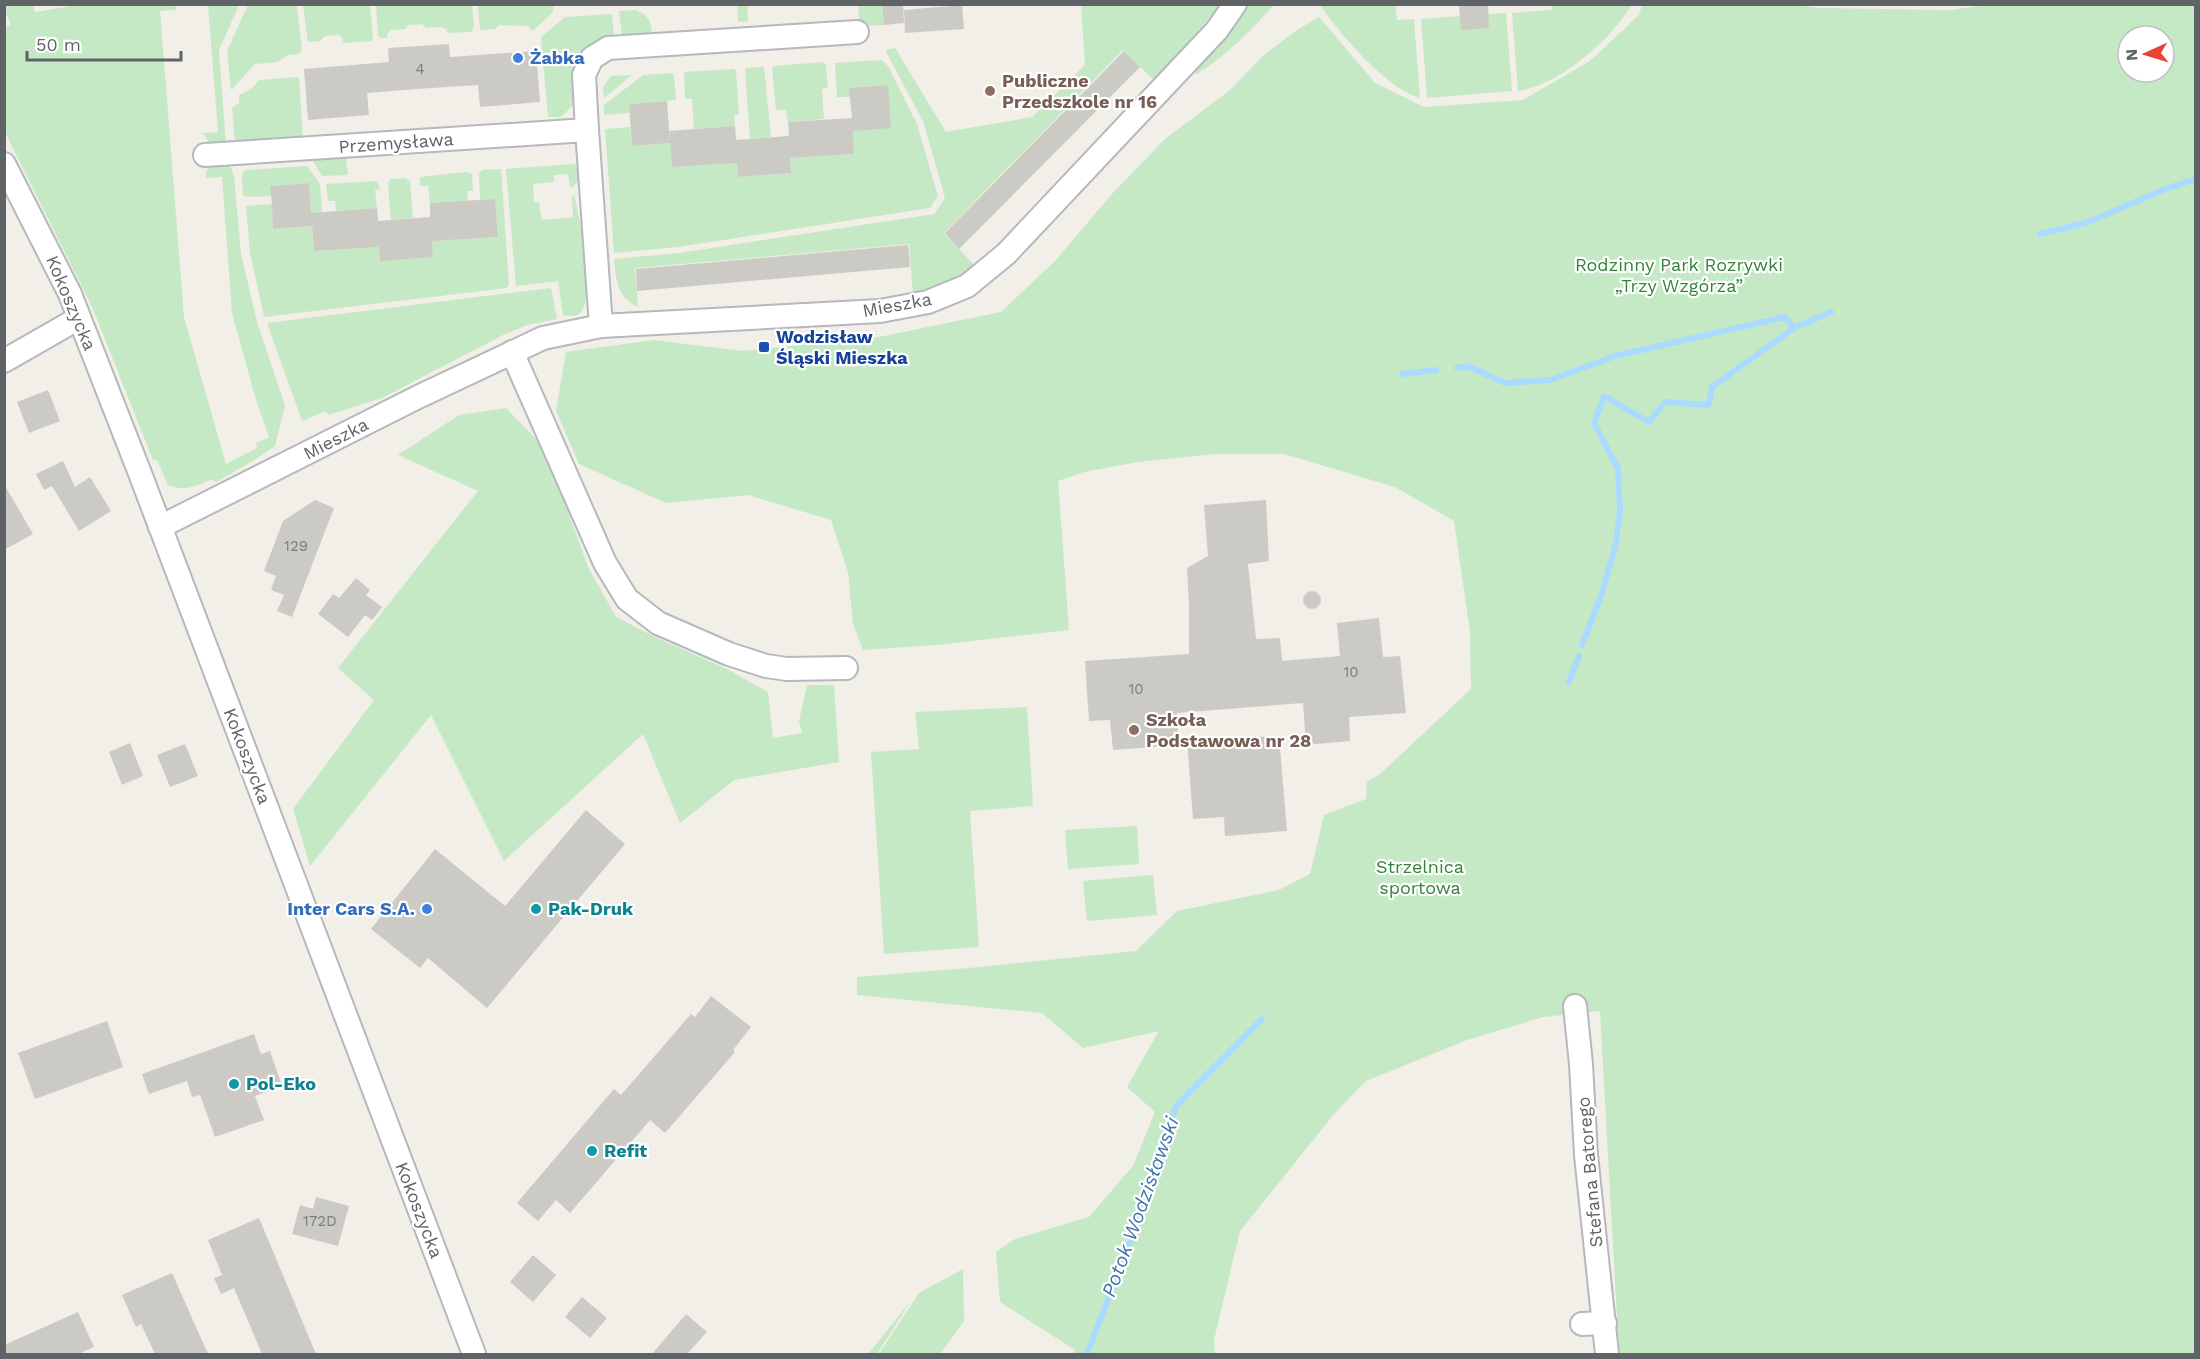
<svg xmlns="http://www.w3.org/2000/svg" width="2200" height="1359" viewBox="0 0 2200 1359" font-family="'Work Sans',sans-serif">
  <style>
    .green { fill: #c5e8c5; fill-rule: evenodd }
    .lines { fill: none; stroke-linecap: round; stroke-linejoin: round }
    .stream { stroke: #aadaff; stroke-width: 6 }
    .building { fill: #cccac5 }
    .minor-casing { stroke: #b5b8bc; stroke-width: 26 }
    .minor { stroke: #fff; stroke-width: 22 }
    .shop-dot { fill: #3f7fe0; stroke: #fff; stroke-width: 2 }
    .education-dot { fill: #8d6e63; stroke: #fff; stroke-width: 2 }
    .transit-dot { fill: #1a4fb4; stroke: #fff; stroke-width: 2 }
    .culture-dot { fill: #0f9aa8; stroke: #fff; stroke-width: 2 }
    .labels { text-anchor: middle; stroke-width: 4.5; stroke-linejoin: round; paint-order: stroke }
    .number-label { font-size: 15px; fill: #7a7d7f }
    .shop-label { font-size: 18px; font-weight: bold; fill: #366cbe; stroke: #fff; text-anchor: start }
    .education-label { font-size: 18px; font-weight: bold; fill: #785e54; stroke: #fff; text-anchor: start }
    .street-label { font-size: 18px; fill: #5f6368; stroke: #fff }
    .park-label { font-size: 18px; fill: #348238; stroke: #fff }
    .transit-label { font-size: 18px; font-weight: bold; fill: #164399; stroke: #fff; text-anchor: start }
    .culture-label { font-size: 18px; font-weight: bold; fill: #0d838f; stroke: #fff; text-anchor: start }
    .water-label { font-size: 20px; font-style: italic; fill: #4174aa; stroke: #fff }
  </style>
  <rect width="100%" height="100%" fill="#f1efe8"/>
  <g class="green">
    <path d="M1787,4L1819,8L1951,10L1992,4L2195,5V1354H1619L1600,1011L1543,1017L1467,1040L1366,1081L1334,1114L1240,1231L1214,1340L1215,1354H1073L1075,1350L1000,1302L996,1252L1015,1239L1089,1217L1133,1166L1155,1112L1127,1087L1159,1031L1083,1048L1042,1013L857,995V977L969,968L1136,951L1177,911L1279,890L1310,874L1324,815L1366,799L1367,782L1380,774L1471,689L1470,632L1454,521L1395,487L1284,454H1215L1138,462L1084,472L1058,481L1069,630L947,644L863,650L853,624L848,572L831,520L748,495L666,503L579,464L556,411L566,352L653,340L743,351L879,337L1001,312L1056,260L1111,195L1165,139L1230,90L1264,55L1297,30L1319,17L1375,83L1424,107L1523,100L1590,61L1639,15L1642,5ZM2128,36H2164V72H2128Z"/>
    <path d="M5,5H33L35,12L66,7V5H175L176,10L160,11L184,317L226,464L257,448L256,443L269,437L256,400L232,313L222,177L206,178V171L212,165L225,162L231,168L234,176L241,254L257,322L285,405L275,446L256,459L216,482L212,479C196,486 185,492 168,485L157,460H153L93,309L5,132V28L11,24L5,11Z"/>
    <path d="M208,5H239L219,50L226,144H210L203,133L218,132Z"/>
    <path d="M248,5H297L302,50L299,54L288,55L277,62L255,64L231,90L227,51Z"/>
    <path d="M303,5H370L373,38L371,41L343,43V39L339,35L325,36L320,41L308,42Z"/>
    <path d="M376,5H472L474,27L471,32L447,33V30L441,27L426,28L422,24L408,25L405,29L391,30L387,34V38H381L378,35Z"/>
    <path d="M478,5H553V12L533,31L528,26L499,25L495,29L480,30Z"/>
    <path d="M737,5H747L748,21L738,22Z"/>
    <path d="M858,5H882L884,25L860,26Z"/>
    <path d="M1081,5H1220L1155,81L1123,50L944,233L976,267L960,277L913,295L909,244L635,268L638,307C617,297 616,280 614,259L679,253L934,214L945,198L923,121L885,50L895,48L946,132L1032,117L1085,65Z"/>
    <path d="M1248,5H1274C1249,32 1228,54 1197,74L1194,72L1224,38Z"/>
    <path d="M1320,5H1395L1397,20L1414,19L1420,98C1387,89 1339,33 1320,5Z"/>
    <path d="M1552,5H1632C1610,40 1560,85 1518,91L1512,13L1552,10Z"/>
    <path d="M636,10C648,15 651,21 652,33L622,36L619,11Z"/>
    <path d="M1506,13L1512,91L1427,98L1421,19L1460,16L1489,28L1488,14Z"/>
    <path d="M612,14L614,37L579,99L561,117H548L541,37L565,17Z"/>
    <path d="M882,60L888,66L917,124L938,196L930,208L678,247L614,253L605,129L630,127L632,146L670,143L672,167L737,163L739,177L791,173L790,158L854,154L853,131L888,85L850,88V97H837L835,63Z"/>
    <path d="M823,62L826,65L828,88L822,89L824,119L788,122L786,110H776L772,68L774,66Z"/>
    <path d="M764,67L771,137L750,139L745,70L746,68Z"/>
    <path d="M734,69L736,71L739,114L734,115L735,126L694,129L692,99H685L684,72Z"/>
    <path d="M672,73L674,75L676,100L629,104V113L604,115V105L643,75Z"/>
    <path d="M632,75L604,98L603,87L611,76Z"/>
    <path d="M299,77L303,139L235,143L232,108L239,103V95L251,89L259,80Z"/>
    <path d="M313,155H343L346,159L348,175L322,176L313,161Z"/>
    <path d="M576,164L579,180L573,187H570L568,174L554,175V182L533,184L534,202H539L542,220L573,217L572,196L574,195C579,215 599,305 577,315C573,317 567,316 563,315L558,281L516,286L506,169Z"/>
    <path d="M307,166L320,184L322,212L311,213L309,183L271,186V196L246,197L243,195L242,174L246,170Z"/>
    <path d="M501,169L509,285L507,288L264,317L250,253L246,206L272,204L274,229L312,226L314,251L379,247L433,257L432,241L498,237L495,199L480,200L479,174L482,170Z"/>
    <path d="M465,172L472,174L473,191H467L468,201L430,203L428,186H420V177Z"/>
    <path d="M405,178L410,181L413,218L391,220L388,184L390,179Z"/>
    <path d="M377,181L380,189L375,190L377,208L336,211L335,201H328L326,184Z"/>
    <path d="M551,288L557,319L527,325L503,335L382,398L328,415L326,411L302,421L267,323Z"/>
    <path d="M506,408L537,440L558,483L588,567L616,617L655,637L727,669L768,692L773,738L802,733L799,721L807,685H834L839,762L734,780L680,823L643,734L504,861L431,715L310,866L293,809L374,700L338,668L478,491L398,455L459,415Z"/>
    <path d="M1027,707L1033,806L970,811L979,947L884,954L871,752L919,749L915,712Z"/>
    <path d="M1137,826L1139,864L1068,869L1065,830Z"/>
    <path d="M1153,875L1157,915L1087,921L1083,881Z"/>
    <path d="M963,1269L964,1321L940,1354H879L919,1293Z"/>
    <path d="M911,1301L877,1354H868Z"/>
  </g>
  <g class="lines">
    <g class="stream">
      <path d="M2040,234L2086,223L2165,189L2196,179"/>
      <path d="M1457,368L1468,366L1505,383L1550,380L1615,356L1785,317L1794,328"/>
      <path d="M1402,374L1436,370"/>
      <path d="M1582,645L1601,596L1616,543L1620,510L1618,469L1594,423L1604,396L1649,422L1665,402L1709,405L1712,387L1794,328L1831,312"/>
      <path d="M1569,682L1579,656"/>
      <path d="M1087,1354L1132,1237L1176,1106L1262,1019"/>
    </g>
  </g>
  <g class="building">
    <path d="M882,4H903L904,23L884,25Z"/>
    <path d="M1459,4H1488L1489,28L1461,30Z"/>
    <path d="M962,5L964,29L905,33L904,10Z"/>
    <path d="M449,44L450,57L536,51L540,102L480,107L478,85L417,89L367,93L369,115L308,120L304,69L389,62L388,48Z"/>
    <path d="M1124,51L1140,67L959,249L945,233Z"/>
    <path d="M888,85L891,128L853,131L854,154L790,158L791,173L738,177L737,163L672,167L669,131L735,126L736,140L789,136L788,122L852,118L849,88Z"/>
    <path d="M667,101L670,143L632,146L629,104Z"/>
    <path d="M309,183L311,213L377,208L378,221L430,217V203L495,199L498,237L432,241L433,257L380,261L379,247L314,251L312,226L273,229L272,204L270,186Z"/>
    <path d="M908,245L910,267L637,291L636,269Z"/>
    <path d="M48,390L60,421L29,433L17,402Z"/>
    <path d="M63,461L75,487L90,477L111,511L79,531L52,486L44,490L36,474Z"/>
    <path d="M4,484L33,534L4,550Z"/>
    <path d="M315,500L334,508L292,617L277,611L284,595L271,590L276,576L264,571L283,521Z"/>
    <path d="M1266,500L1269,561L1248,564L1256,639L1280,638L1282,661L1340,656L1337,623L1379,618L1383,657L1400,656L1406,713L1349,717L1350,741L1306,745L1303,703L1177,713L1179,745L1113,750L1110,720L1089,721L1085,661L1189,654V605L1187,568L1208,556L1204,505Z"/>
    <path d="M356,578L370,590L366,595L382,607L372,620L365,615L348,637L318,614L333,594L339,598Z"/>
    <circle cx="1312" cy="600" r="9"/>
    <path d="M1279,736L1287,831L1225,836L1224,817L1193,819L1187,740Z"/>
    <path d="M130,743L143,776L122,785L109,752Z"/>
    <path d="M185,744L198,776L170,787L157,755Z"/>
    <path d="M586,810L625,844L487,1008L428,958L420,968L371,929L435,849L505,906Z"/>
    <path d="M711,996L751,1027L733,1050L735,1052L665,1133L650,1120L570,1213L556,1200L538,1221L517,1203L614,1089L621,1095L691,1014L695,1017Z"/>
    <path d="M107,1021L123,1067L35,1099L18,1053Z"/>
    <path d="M254,1034L261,1054L270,1051L282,1086L255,1096L264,1120L215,1137L200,1095L192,1097L187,1081L149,1094L142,1074Z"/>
    <path d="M316,1197L349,1206L338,1246L292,1234L300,1205L313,1209Z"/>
    <path d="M259,1218L316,1354H262L234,1288L221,1294L214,1278L222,1275L208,1240Z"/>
    <path d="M533,1255L556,1275L533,1302L510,1282Z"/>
    <path d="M172,1273L208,1354H155L141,1324L136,1327L122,1295Z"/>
    <path d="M582,1297L607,1318L590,1338L565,1317Z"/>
    <path d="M78,1312L94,1347L78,1354H4V1345Z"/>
    <path d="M686,1314L707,1332L687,1354H652Z"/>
  </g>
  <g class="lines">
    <g class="minor-casing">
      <g id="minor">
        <path d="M587,130L584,75L592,58L608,48L857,32"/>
        <path d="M205,155L587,130L601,326"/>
        <path d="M4,164L70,294L141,476L474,1354"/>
        <path d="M512,352L605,563L627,599L658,623L729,654L766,666L787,669L846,668"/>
        <path d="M4,361L79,318"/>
        <path d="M160,527L418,397L543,338L601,326L880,311L928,302L967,286L1006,254L1217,30L1235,4"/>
        <path d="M1575,1006L1581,1064L1586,1155L1607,1354"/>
        <path d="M1582,1324L1605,1323"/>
      </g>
    </g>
    <use href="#minor" class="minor"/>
  </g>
  <g class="shop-dot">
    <circle cx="518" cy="58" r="6"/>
    <circle cx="427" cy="909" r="6"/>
  </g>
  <g class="education-dot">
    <circle cx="990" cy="91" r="6"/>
    <circle cx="1134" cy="730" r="6"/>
  </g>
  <rect class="transit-dot" x="758" y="341" width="12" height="12" rx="3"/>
  <g class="culture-dot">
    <circle cx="536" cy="909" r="6"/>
    <circle cx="234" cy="1084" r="6"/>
    <circle cx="592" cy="1151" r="6"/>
  </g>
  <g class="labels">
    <g class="number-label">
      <text x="420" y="74">4</text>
      <text x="296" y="551">129</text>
      <text x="1351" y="677">10</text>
      <text x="1136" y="694">10</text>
      <text x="320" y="1226">172D</text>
    </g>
    <g class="shop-label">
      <text x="530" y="64">Żabka</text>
      <text x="415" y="915" text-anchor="end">Inter Cars S.A.</text>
    </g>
    <g class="education-label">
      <text x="1002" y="87">Publiczne<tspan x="1002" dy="21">Przedszkole nr 16</tspan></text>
      <text x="1146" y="726">Szkoła<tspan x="1146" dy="21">Podstawowa nr 28</tspan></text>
    </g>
    <g class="street-label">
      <text transform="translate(396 143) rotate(-4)" y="6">Przemysława</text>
      <text transform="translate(71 303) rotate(67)" y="6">Kokoszycka</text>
      <text transform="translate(897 305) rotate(-10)" y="6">Mieszka</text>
      <text transform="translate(336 439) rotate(-27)" y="6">Mieszka</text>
      <text transform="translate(247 756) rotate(69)" y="6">Kokoszycka</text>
      <text transform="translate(1590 1172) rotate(-95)" y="6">Stefana Batorego</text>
      <text transform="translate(419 1210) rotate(69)" y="6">Kokoszycka</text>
    </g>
    <g class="park-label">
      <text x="1679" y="271">Rodzinny Park Rozrywki<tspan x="1679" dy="21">„Trzy Wzgórza”</tspan></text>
      <text x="1420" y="873">Strzelnica<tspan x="1420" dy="21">sportowa</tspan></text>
    </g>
    <g class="transit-label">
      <text x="776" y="343">Wodzisław<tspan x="776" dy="21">Śląski Mieszka</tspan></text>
    </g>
    <g class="culture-label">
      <text x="548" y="915">Pak-Druk</text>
      <text x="246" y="1090">Pol-Eko</text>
      <text x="604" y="1157">Refit</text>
    </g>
    <g class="water-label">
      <text transform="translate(1140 1207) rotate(-70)" y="7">Potok Wodzisławski</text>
    </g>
  </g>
  <rect width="2200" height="1359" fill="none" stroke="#5f6368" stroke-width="12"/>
  <g transform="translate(2146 54) rotate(266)"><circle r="28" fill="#ffffff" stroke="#bfc1c3" stroke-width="1.5"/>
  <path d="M0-4.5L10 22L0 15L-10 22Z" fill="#ea4335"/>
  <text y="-9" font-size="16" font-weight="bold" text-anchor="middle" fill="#5f6368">N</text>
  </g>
  <path d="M27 51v9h154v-9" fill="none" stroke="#5f6368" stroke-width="3"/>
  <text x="36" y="51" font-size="18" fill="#5f6368" stroke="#ffffff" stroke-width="4.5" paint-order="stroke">50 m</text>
</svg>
